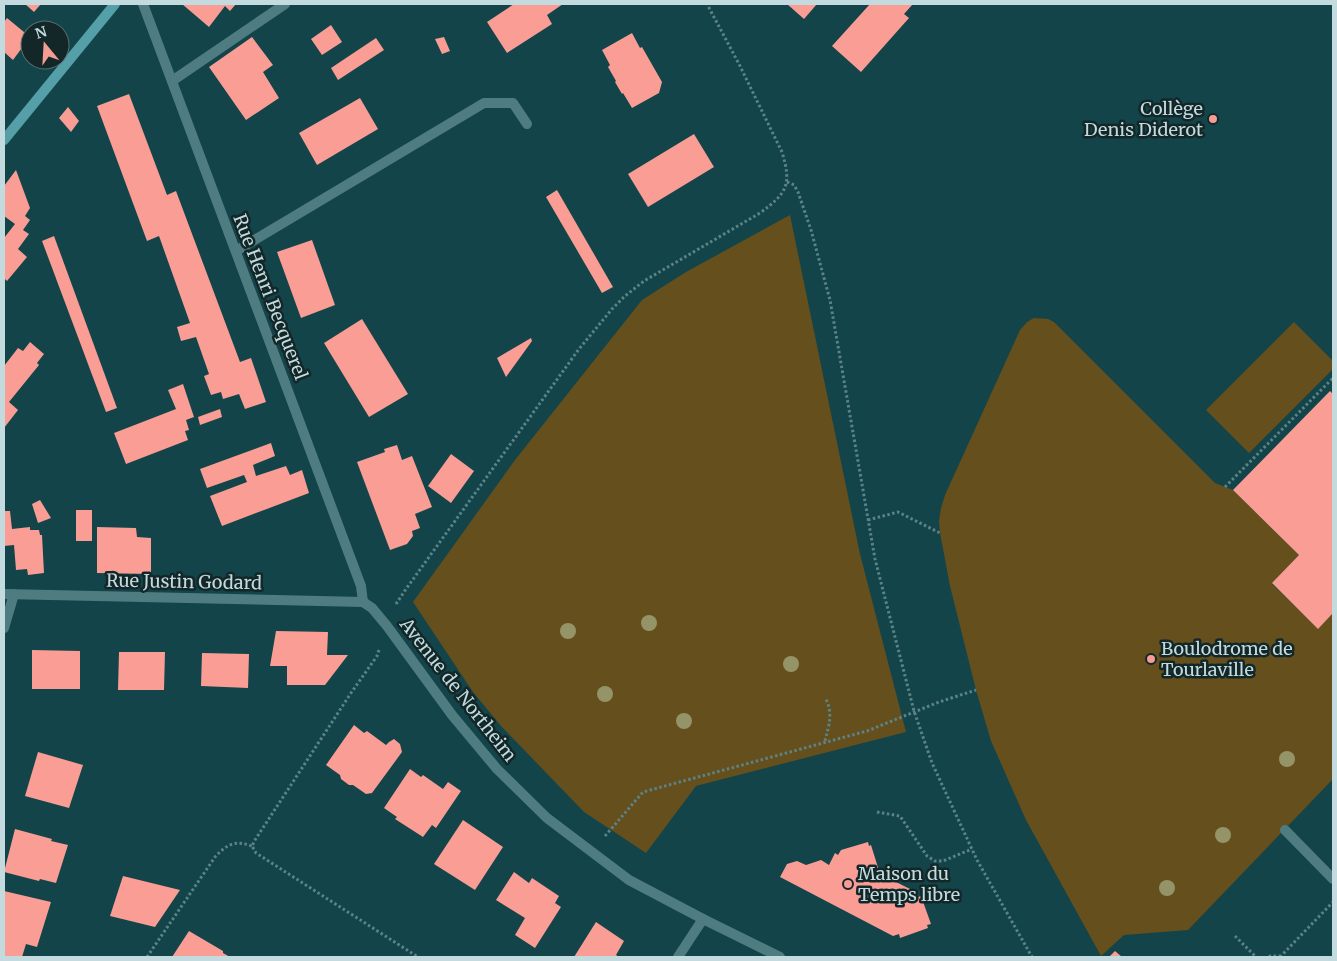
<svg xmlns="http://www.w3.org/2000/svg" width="1337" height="961" viewBox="0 0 1337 961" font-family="Merriweather,serif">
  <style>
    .green { fill: #654f1c }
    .building { fill: #f99d95 }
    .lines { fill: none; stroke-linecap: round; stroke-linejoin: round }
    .path { stroke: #5c8387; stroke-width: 3; stroke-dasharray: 2.5 2.5; stroke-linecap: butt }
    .service { stroke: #4f7c81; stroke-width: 10 }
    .minor { stroke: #4f7c81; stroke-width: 10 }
    .tertiary { stroke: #4f7c81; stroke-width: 10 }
    .secondary { stroke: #549fa8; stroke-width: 10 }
    .tree { fill: #949468 }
    .poi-dot { fill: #f59c95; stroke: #132729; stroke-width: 2 }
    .labels { text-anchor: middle; stroke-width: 5; stroke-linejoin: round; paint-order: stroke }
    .poi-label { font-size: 18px; fill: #c3dbde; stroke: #132729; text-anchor: start }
    .street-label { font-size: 18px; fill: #c3dbde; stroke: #132729 }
  </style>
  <rect width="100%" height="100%" fill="#134449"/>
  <g class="green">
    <path d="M790,215L860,554L906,732L696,786L646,853L584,812L501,726L473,692L413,602L515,460L642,300L686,272Z"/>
    <path d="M1034,318L1048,319L1054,322L1215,483L1233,490L1299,555L1272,584L1318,628L1333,613V779L1188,930L1124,935L1101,956L1026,820L991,741L976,690L950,586L940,533L939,521L941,508L945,495L1020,330L1027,322Z"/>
    <path d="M1294,322L1333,361V369L1249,453L1206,410Z"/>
  </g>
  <g class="building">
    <path d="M25,4H41L34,12Z"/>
    <path d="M182,4H236L230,11L225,6L209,27Z"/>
    <path d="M514,4H563L547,15L552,24L507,53L487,22Z"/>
    <path d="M787,4H817L804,19Z"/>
    <path d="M870,4H913L904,14L909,18L861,72L832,46Z"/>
    <path d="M7,18L30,37L13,60L4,52V22Z"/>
    <path d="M331,25L342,42L322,55L311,39Z"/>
    <path d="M632,33L640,48L642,47L662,82L659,93L632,108L623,93L622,94L615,82L616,81L608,67L610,65L602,50Z"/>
    <path d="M252,37L273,65L263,72L279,98L246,120L209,67Z"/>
    <path d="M444,37L450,51L442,54L435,39Z"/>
    <path d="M376,38L384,50L338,80L331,68Z"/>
    <path d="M129,94L167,195L176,191L240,362L251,358L266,402L245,409L239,394L223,399L221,392L211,395L204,376L209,374L196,337L181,341L177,327L190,323L159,236L147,241L97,106Z"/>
    <path d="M360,98L378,129L317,165L299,133Z"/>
    <path d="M68,107L79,121L71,132L59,118Z"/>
    <path d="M694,134L714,167L648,207L628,174Z"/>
    <path d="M16,170L30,208L25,216L30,220L23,230L29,234L18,249L27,257L7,281L4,278V238L15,224L4,216V186Z"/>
    <path d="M557,190L613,287L602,293L546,197Z"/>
    <path d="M54,236L117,408L106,412L42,241Z"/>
    <path d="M312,240L335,305L301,318L277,252Z"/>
    <path d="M362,319L408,394L369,417L324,343Z"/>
    <path d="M531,338L532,341L506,377L497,358Z"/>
    <path d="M30,342L44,354L37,363L39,365L9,402L18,410L4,428V366L18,348L23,351Z"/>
    <path d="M183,384L194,417L186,420L189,430L185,431L188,440L126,464L114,433L176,409L168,390Z"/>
    <path d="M1330,391L1333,394V613L1318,629L1272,583L1299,555L1233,490Z"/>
    <path d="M220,409L222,417L200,425L198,417Z"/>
    <path d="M271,443L275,456L253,465L256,476L286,466L290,475L302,470L309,493L222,526L210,496L247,482L244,475L207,488L200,469Z"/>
    <path d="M397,445L402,460L412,456L432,507L415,514L420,528L412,531L413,536L407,544L390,550L357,462L385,452L384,449Z"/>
    <path d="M451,454L474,471L451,503L428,486Z"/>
    <path d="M40,500L51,518L38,523L32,504Z"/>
    <rect x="76" y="510" width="16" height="31"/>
    <path d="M4,511H10L12,529L30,527V530H39L40,535H42L44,573L28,575L27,569L16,570L14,545L4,546Z"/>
    <path d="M97,527L136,528L137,537L151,538V574L97,573Z"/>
    <path d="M276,631L328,632L327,655H348L325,685H287V666H270Z"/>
    <path d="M32,650L80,651V689H32Z"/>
    <path d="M119,652H165L164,690H118Z"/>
    <path d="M202,653L249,654L248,688L201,686Z"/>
    <path d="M354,725L364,733L367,731L386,745L389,742L394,739L400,744L402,752L372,793L366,794L353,785H349L341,779L340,775L326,765Z"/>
    <path d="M38,752L83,765L69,808L25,796Z"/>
    <path d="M410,769L421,777L423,775L443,789L448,782L461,791L436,828L432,825L423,837L395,819L397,817L384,808Z"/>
    <path d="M463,820L503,847L475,890L434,864Z"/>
    <path d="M15,829L52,839L51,841L68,845L56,883L40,879L39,881L4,872Z"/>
    <path d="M868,842L869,846L871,845L880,874L916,892L918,897L921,896L931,924L927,925L928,928L900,938L899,934L893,936L780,877L787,864L797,861L806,865L821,860L829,865L835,853L838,855L841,850Z"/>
    <path d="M514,872L529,883L532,878L559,896L555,903L561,907L535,948L515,935L525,918L496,900Z"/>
    <path d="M123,876L180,890L155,927L110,916Z"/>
    <path d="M4,891L51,902L37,947L26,944L22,957H4Z"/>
    <path d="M596,922L624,941L616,955L619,957H574Z"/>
    <path d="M189,931L223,951V953L230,957H172Z"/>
    <path d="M1115,951L1122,957H1109Z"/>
  </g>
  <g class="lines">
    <g class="path">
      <path d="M787,182L794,185L798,192L811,230L830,300L875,559L914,711L932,763L977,860L1032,957"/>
      <path d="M1225,487L1332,379L1333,380"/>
      <path d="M868,520L898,512L940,533"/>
      <path d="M396,604L406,589L579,349L612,309L625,296L644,281L760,213C787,193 792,185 782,152L739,64L707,4"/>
      <path d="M379,650L377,656L351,693L255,840L252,846L256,853L418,957"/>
      <path d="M825,741C829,725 833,714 826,699"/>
      <path d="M877,812L900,816L927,856L935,861H943L972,849"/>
      <path d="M605,836L643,792L867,731L939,702L976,690"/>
      <path d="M1235,936L1256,957"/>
      <path d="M147,957L215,857C227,844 235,840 252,846"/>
      <path d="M1269,957L1270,956H1280"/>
      <path d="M1280,957L1333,902"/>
    </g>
    <g class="service">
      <path d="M172,81L285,4"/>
      <path d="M236,251L484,103H513L527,124"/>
      <path d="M1285,830L1333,879"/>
    </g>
    <g class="minor">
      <path d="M4,628L14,594"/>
      <path d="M678,957L703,919"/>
    </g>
    <g class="tertiary">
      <path d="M143,4L361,586L363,602"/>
      <path d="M4,594L363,602"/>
      <path d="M363,602L372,608L387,626L452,715L497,769L547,818L629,880L703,919L780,957"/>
    </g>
    <path class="secondary" d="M4,140L115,4"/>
  </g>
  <g class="tree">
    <circle cx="649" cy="623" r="8"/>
    <circle cx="568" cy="631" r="8"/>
    <circle cx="791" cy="664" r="8"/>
    <circle cx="605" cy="694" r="8"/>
    <circle cx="684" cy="721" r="8"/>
    <circle cx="1287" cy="759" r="8"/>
    <circle cx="1223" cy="835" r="8"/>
    <circle cx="1167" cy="888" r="8"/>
  </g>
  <g class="poi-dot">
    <circle cx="1213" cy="119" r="5"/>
    <circle cx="1151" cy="659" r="5"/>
    <circle cx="848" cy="884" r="5"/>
  </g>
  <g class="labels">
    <g class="poi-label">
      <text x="1203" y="115" text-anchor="end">Collège<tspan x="1203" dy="21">Denis Diderot</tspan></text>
      <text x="1161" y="655">Boulodrome de<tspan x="1161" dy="21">Tourlaville</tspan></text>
      <text x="858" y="880">Maison du<tspan x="858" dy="21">Temps libre</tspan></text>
    </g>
    <g class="street-label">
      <text transform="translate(270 297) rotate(69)" y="6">Rue Henri Becquerel</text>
      <text transform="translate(184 582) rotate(1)" y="6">Rue Justin Godard</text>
      <text transform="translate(458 690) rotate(52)" y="6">Avenue de Northeim</text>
    </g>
  </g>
  <rect width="1337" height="961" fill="none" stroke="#c3dbde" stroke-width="10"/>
  <g transform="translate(45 45) rotate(342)"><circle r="24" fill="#132729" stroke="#596f71"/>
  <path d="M0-4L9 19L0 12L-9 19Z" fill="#f59c95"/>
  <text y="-8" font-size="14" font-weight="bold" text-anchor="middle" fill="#c3dbde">N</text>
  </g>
</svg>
